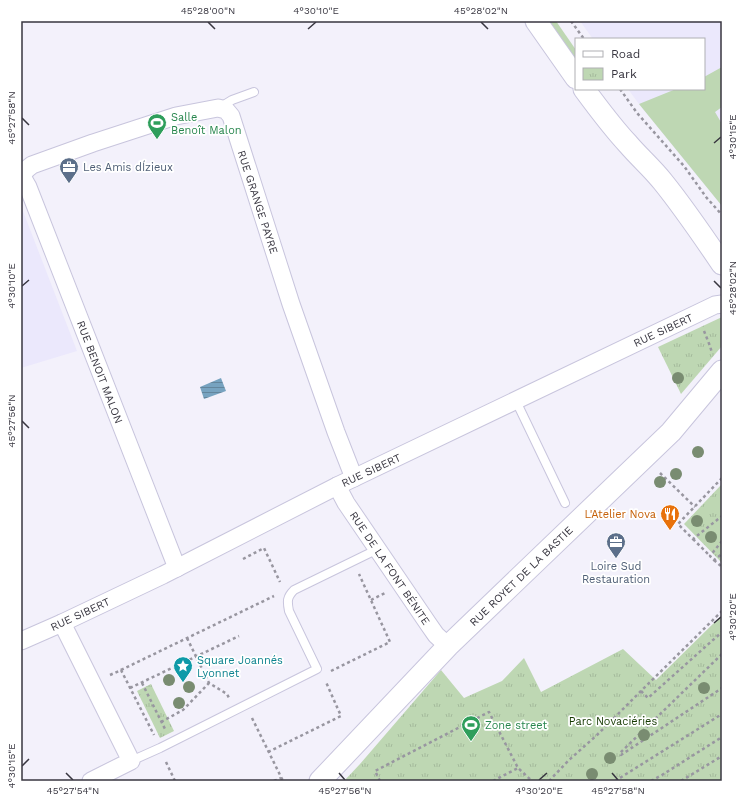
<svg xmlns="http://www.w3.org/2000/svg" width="743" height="802" viewBox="0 0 743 802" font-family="'Work Sans',sans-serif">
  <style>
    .built { fill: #ebe8fc }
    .green { fill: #bed7b3 }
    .park { fill: url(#park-tufts) }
    .water { fill: url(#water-rules) }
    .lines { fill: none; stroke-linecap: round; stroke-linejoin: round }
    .service-casing { stroke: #c8c5dd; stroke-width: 10 }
    .minor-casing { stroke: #c8c5dd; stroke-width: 19 }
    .tertiary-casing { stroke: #c8c5dd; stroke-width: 23 }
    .path { stroke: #9896a0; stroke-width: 2.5; stroke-dasharray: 3 3; stroke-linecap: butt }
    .service { stroke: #fff; stroke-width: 8 }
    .minor { stroke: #fff; stroke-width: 17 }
    .tertiary { stroke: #fff; stroke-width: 21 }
    .tree { fill: #798c71 }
    .ticks { fill: none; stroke: #383640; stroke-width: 1.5 }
    .labels { text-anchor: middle; stroke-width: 3.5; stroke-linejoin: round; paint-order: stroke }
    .leisure-label { font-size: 11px; fill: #27864d; stroke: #fff; text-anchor: start }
    .service-label { font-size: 11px; fill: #4e5e75; stroke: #fff; text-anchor: start }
    .street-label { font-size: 11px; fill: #383640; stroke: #fff }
    .food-label { font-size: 11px; fill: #c56008; stroke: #fff; text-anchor: end }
    .culture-label { font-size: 11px; fill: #0d838f; stroke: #fff; text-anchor: start }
    .park-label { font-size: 11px; fill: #153900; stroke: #fff }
    .neatline { fill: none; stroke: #383640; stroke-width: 1.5 }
    .ticks-label { font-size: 10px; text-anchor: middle; fill: #383640 }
  </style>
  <defs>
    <pattern id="park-tufts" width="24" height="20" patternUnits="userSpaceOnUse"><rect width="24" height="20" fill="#bed7b3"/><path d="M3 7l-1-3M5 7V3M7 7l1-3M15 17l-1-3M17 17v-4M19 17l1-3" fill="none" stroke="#a4b99b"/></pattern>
    <pattern id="water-rules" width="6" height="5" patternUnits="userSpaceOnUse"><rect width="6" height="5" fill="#77a3c0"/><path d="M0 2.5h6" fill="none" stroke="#63869d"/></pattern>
  </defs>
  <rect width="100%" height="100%" fill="#f3f1fb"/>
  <g class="built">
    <path d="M580,21H722V206L639,104L628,89H704V39H593Z"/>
    <path d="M21,206L77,351L21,368Z"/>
  </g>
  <g class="green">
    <path d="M548,21H556L576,50V60Z"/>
    <path d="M722,67V107L715,112L722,124V206L639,104L676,89H704V77Z"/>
  </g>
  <g class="park">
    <path d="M722,317V346L681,394L658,347Z"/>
    <path d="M722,484V563L684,524Z"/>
    <path d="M722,615V781H344L360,764L441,670L464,698L502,681L524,658L541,692L623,649L656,680Z"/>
    <path d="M151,684L174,731L160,738L137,691Z"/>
  </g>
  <path class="water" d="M221,378L226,391L204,399L200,387Z"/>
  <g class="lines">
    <g class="service-casing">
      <g id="service">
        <path d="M219,108L232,100L254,92"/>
        <path d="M516,401L565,503"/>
        <path d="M131,761L160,748L317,669L289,611C287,601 287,597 294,590L378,549"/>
      </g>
    </g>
    <g class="minor-casing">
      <g id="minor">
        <path d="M21,177L27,169L32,165L93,143L176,116L218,108L226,110L231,116L291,304L336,432L354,478"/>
        <path d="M21,177L24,180L28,187L177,568"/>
        <path d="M337,486L346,503L429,625L436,635L448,646"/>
        <path d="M62,623L131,761L91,781"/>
        <path d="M21,641L62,623L163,575L337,486L715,305L722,304"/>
      </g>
    </g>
    <g class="tertiary-casing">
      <g id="tertiary">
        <path d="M536,21L576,78"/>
        <path d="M584,89C598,108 612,127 628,144C639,157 652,168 663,182C684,208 703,236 722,264"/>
        <path d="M320,781L448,646L671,432L722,371"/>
      </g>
    </g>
    <g class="path">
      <path d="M571,21L584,39"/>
      <path d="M620,89L637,113L684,166L706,197L722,215"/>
      <path d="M704,331L710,346L712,353"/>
      <path d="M660,473L695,507"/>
      <path d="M722,478L678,524L693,539L722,516"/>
      <path d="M693,539L710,556"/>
      <path d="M722,541L710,556L714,560L722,554"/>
      <path d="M243,559L264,548L280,582"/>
      <path d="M714,560L722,567"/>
      <path d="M371,600L385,593"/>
      <path d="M187,638L209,683L227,694L229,698"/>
      <path d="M722,654L620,753L621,755L722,688"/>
      <path d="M121,670L274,596"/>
      <path d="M331,671L390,642L359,574"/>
      <path d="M110,675L121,670L154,735"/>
      <path d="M142,683L165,729"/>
      <path d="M130,688L239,636"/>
      <path d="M641,691L648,698L722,632"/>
      <path d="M252,718L283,781"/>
      <path d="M161,722L183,710L209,683"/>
      <path d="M268,752L341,716L326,682"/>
      <path d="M166,762L175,781"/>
      <path d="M274,781L281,778"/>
      <path d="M380,781L375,771L489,712L518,768L532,781"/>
      <path d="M493,781L518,768"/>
      <path d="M549,781L569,760L597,735L641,691L722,611"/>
      <path d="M615,781L722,714"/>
      <path d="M651,781L662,775L722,737"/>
      <path d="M681,781L722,756"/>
    </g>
    <use href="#service" class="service"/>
    <use href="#minor" class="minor"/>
    <use href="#tertiary" class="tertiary"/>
  </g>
  <g class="tree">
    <circle cx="678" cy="378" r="6"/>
    <circle cx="698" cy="452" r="6"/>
    <circle cx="676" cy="474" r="6"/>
    <circle cx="660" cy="482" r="6"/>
    <circle cx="697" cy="521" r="6"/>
    <circle cx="711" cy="537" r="6"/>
    <circle cx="169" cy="680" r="6"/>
    <circle cx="189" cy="687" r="6"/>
    <circle cx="704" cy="688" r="6"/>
    <circle cx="179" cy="703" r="6"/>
    <circle cx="644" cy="735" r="6"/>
    <circle cx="610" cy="758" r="6"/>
    <circle cx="592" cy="774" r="6"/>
  </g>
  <path class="ticks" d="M208,22L215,29M481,22L488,29M308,29L316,22M22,118L29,125M714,143L721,137M714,281L721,288M22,286L29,280M22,421L29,428M714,623L721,617M22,766L29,759M66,773L73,780M339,773L345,780M612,773L618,780M539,780L547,773"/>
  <defs>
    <g id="stadium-pin" transform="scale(1)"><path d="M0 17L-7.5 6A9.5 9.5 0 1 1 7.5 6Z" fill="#2e9e5b" stroke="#fff"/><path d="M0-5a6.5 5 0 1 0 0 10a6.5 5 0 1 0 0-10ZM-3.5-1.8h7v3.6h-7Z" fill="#fff"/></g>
    <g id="office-pin" transform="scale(1)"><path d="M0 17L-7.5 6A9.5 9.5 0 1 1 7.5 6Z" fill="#5c6f8a" stroke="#fff"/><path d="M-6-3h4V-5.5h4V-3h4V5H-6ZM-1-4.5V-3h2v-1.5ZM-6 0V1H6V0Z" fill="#fff"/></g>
    <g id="restaurant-pin" transform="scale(1)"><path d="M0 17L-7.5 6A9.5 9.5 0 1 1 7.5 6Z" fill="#e8710a" stroke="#fff"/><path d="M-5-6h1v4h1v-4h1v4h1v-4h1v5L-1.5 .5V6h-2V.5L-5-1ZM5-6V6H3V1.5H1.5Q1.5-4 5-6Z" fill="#fff"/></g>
    <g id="sight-pin" transform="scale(1)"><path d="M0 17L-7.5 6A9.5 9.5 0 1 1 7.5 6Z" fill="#0f9aa8" stroke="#fff"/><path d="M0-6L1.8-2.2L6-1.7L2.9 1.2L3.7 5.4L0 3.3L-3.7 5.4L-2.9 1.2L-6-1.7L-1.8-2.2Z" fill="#fff"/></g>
  </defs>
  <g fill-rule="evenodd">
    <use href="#stadium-pin" x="157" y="123"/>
    <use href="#office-pin" x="69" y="167"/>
    <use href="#restaurant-pin" x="670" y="514"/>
    <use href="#office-pin" x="616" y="542"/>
    <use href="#sight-pin" x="183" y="666"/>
    <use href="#stadium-pin" x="471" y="725"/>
  </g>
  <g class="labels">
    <g class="leisure-label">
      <text x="171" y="121">Salle<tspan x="171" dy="13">Benoît Malon</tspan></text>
      <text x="485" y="729">Zone street</text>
    </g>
    <g class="service-label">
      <text x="83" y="171">Les Amis dÍzieux</text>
      <text x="616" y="570" text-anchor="middle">Loire Sud<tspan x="616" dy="13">Restauration</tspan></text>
    </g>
    <g class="street-label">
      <text transform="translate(258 202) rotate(72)" y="4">RUE GRANGE PAYRE</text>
      <text transform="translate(663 330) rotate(-25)" y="4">RUE SIBERT</text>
      <text transform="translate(100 372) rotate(69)" y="4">RUE BENOIT MALON</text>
      <text transform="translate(371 470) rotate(-25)" y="4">RUE SIBERT</text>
      <text transform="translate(390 568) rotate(56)" y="4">RUE DE LA FONT BÉNITE</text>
      <text transform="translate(521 576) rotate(-44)" y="4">RUE ROYET DE LA BASTIE</text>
      <text transform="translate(80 614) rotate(-25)" y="4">RUE SIBERT</text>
    </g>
    <g class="food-label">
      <text x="656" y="518">L'Atelier Nova</text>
    </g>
    <g class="culture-label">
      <text x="197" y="664">Square Joannés<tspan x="197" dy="13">Lyonnet</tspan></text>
    </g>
    <g class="park-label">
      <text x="613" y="725">Parc Novaciéries</text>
    </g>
  </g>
  <rect width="743" height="802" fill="none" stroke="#ffffff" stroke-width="44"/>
  <rect x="575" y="38" width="130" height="52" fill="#ffffff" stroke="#afafb3"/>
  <rect x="583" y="51" width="20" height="6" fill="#ffffff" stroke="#afafb3"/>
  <text x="611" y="58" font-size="12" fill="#383640">Road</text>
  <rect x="583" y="68" width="20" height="12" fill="url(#park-tufts)" stroke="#afafb3"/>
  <text x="611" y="78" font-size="12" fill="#383640">Park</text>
  <rect x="22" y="22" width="699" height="758" class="neatline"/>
  <g class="ticks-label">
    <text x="208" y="14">45°28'00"N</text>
    <text x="316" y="14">4°30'10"E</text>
    <text x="481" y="14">45°28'02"N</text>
    <text transform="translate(11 118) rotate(-90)" y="4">45°27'58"N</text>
    <text transform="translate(732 137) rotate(-90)" y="4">4°30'15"E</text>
    <text transform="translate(11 286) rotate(-90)" y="4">4°30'10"E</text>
    <text transform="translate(732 288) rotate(-90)" y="4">45°28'02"N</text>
    <text transform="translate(11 421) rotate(-90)" y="4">45°27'56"N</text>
    <text transform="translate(732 617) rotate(-90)" y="4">4°30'20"E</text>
    <text transform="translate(11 766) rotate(-90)" y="4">4°30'15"E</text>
    <text x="73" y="794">45°27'54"N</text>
    <text x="345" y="794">45°27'56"N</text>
    <text x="539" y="794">4°30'20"E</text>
    <text x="618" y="794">45°27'58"N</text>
  </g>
</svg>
